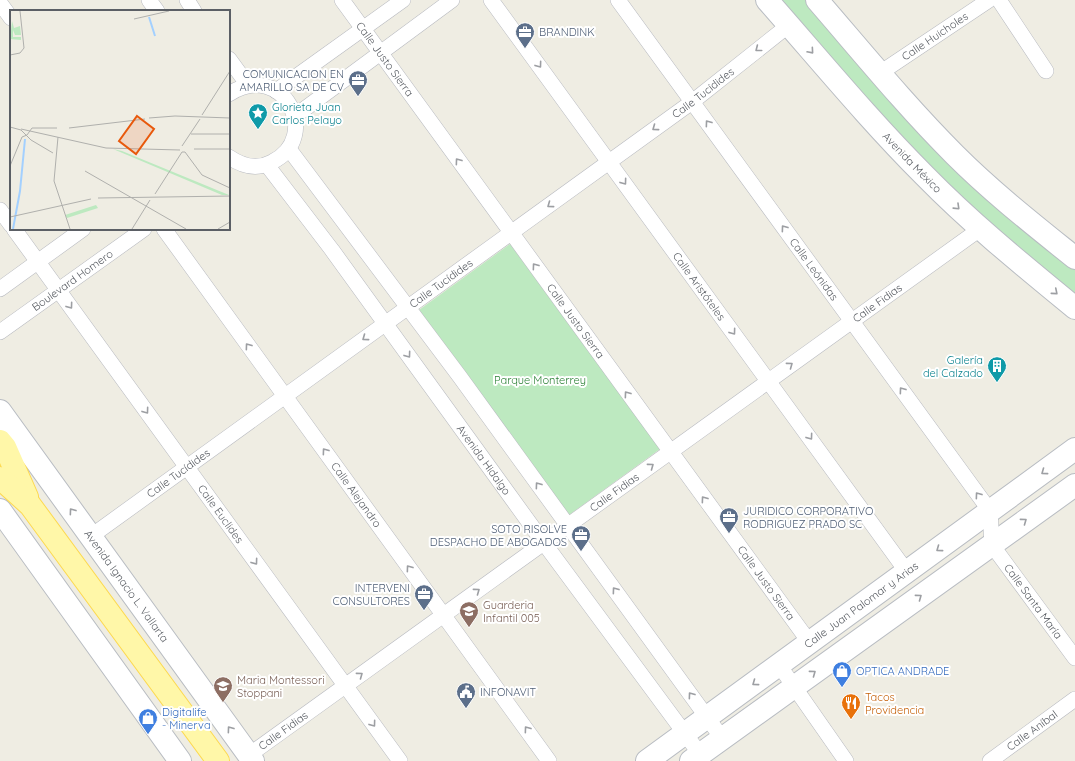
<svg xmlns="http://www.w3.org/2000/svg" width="1075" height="761" viewBox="0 0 1075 761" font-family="Quicksand,sans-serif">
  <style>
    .green { fill: #bde9c0 }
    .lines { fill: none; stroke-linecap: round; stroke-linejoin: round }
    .street-casing { stroke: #b8bac0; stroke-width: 16 }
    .secondary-casing { stroke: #b8bcc2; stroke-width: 24 }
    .primary-casing { stroke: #fdd94e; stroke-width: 24 }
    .street { stroke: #fff; stroke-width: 15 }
    .secondary { stroke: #fff; stroke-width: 22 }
    .primary { stroke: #fff7a8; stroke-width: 22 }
    .oneway { stroke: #9d9fa3 }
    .labels { text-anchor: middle; stroke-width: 4; stroke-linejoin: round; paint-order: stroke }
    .service-label { font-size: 11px; fill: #4e5e75; stroke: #fff; text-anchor: start }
    .street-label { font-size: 11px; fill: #5b5f65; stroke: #fff }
    .culture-label { font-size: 11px; fill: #0d838f; stroke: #fff; text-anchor: start }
    .park-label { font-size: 11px; fill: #2d8237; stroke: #fff }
    .education-label { font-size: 11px; fill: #785e54; stroke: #fff; text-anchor: start }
    .shop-label { font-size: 11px; fill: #366cbe; stroke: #fff; text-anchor: start }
    .food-label { font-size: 11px; fill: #c56008; stroke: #fff; text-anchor: start }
    .inset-river { fill: none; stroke: #a3d0ff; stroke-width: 2 }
    .inset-road { fill: none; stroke: #b0b0ad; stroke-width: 1 }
    .view { fill: #e8590c; fill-opacity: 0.15; stroke: #e8590c; stroke-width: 2 }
    .inset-edge { fill: none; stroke: #5b5f65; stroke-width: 2 }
  </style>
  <rect width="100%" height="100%" fill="#efede3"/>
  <g class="green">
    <path d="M776,0H810L1075,262V297L939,180Z"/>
    <path d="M510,244L660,449L569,515L419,310Z"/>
  </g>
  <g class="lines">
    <g class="street-casing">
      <g id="street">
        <path d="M149,0L157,11"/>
        <path d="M187,0L194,11"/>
        <path id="s1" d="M342,0L810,643"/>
        <path id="s2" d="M491,0L907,572"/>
        <path id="s3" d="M618,0L990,511L992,545L1075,658"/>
        <path d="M999,0L1046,71"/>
        <path d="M0,3L11,18"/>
        <path d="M229,59L248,85"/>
        <path id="s4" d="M880,73L989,0"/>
        <path d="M276,91L403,0"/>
        <path d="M229,94C283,59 323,137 272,162C257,170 242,166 229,157"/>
        <path d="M295,116L452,0"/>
        <path d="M289,149L460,377L722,738"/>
        <path id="s5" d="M267,165L332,250L544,543L700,754"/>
        <path d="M0,210L11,225"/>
        <path id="s6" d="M14,229L400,761"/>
        <path id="s7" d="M164,229L549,761"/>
        <path d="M0,289L83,229"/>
        <path id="s8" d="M0,332L144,229"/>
        <path id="s9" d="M90,537L692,102L789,25"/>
        <path d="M779,665L846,761"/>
        <path id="s10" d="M249,755L980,229"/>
        <path id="s11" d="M990,761L1075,699"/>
      </g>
    </g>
    <g class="secondary-casing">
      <g id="secondary">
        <path id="s12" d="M767,0C819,59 869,120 925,176C972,224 1024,266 1075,308"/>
        <path d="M817,0C862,52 906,106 955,155C992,192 1034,225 1075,258"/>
        <path id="s13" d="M0,411L253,761"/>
        <path d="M0,510L180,761"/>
        <path id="s14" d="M647,761L1075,449"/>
        <path d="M691,761L1075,485"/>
      </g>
    </g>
    <g class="primary-casing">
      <g id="primary">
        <path d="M0,441L5,447L27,497"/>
        <path d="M0,478L30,505L218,761"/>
      </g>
    </g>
    <use href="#street" class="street"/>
    <use href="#secondary" class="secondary"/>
    <use href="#primary" class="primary"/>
  </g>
  <defs><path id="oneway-chevron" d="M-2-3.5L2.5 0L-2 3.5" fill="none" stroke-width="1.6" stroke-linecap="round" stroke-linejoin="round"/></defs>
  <g class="oneway">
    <use href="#oneway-chevron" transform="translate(758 49) rotate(142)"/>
    <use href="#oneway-chevron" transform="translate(811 51) rotate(49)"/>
    <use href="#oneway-chevron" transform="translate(539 65) rotate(54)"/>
    <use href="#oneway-chevron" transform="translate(708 123) rotate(-126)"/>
    <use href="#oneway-chevron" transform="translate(655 128) rotate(144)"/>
    <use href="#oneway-chevron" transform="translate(458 161) rotate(-126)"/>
    <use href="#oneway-chevron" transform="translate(624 182) rotate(54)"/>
    <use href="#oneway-chevron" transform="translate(550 205) rotate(144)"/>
    <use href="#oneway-chevron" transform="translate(957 207) rotate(44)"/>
    <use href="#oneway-chevron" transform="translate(784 228) rotate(-126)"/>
    <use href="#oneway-chevron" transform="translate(535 266) rotate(-126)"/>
    <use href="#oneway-chevron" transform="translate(1055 292) rotate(40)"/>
    <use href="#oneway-chevron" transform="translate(70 306) rotate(54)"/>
    <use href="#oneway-chevron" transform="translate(733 332) rotate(54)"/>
    <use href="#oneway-chevron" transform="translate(365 338) rotate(144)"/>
    <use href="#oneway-chevron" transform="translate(248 346) rotate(-126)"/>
    <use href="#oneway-chevron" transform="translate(408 355) rotate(54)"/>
    <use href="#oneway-chevron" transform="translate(790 365) rotate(-36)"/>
    <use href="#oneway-chevron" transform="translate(902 390) rotate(-126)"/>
    <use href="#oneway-chevron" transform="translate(627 394) rotate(-126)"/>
    <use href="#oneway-chevron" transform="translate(146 411) rotate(54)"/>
    <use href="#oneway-chevron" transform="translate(810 437) rotate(54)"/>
    <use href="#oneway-chevron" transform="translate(325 451) rotate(-126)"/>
    <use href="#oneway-chevron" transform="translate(651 466) rotate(-36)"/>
    <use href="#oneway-chevron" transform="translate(1044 472) rotate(144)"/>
    <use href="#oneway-chevron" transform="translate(538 485) rotate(-126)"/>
    <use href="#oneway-chevron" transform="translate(978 495) rotate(-126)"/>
    <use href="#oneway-chevron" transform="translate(704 499) rotate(-126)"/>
    <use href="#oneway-chevron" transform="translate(72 511) rotate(-126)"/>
    <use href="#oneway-chevron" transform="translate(1024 521) rotate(-36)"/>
    <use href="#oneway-chevron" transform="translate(939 549) rotate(144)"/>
    <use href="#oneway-chevron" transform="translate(255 562) rotate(54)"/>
    <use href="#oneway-chevron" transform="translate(409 568) rotate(-126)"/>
    <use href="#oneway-chevron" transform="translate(615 590) rotate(-126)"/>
    <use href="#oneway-chevron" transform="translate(477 591) rotate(-36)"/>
    <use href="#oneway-chevron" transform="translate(919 597) rotate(-36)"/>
    <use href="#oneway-chevron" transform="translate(813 673) rotate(-36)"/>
    <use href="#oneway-chevron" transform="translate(360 675) rotate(-36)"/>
    <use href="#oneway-chevron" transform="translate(755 683) rotate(144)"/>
    <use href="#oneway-chevron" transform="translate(691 695) rotate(-126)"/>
    <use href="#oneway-chevron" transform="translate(373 724) rotate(54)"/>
    <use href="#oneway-chevron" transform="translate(230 729) rotate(-126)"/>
    <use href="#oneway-chevron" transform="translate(527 729) rotate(-126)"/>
  </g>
  <defs>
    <g id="office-pin" transform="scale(1)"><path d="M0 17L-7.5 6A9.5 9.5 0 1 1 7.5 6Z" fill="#5c6f8a" stroke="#fff"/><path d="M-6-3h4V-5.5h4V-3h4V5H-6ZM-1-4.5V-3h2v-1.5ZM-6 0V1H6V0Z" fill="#fff"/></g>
    <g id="sight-pin" transform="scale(1)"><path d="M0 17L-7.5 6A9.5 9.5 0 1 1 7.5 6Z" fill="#0f9aa8" stroke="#fff"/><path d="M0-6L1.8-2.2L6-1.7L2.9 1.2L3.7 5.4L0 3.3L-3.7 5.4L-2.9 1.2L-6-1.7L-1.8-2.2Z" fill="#fff"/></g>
    <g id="building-pin" transform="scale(1)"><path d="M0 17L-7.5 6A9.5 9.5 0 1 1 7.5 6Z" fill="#0f9aa8" stroke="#fff"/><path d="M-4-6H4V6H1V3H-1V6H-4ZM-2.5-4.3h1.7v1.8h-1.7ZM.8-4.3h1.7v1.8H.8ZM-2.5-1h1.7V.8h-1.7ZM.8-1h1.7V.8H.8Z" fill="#fff"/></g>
    <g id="school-pin" transform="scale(1)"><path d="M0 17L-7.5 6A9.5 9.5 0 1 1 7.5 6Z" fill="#8d6e63" stroke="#fff"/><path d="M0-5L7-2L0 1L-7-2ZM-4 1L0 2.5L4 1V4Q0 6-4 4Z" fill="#fff"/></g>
    <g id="shop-pin" transform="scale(1)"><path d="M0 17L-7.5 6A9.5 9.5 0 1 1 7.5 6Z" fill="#3f7fe0" stroke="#fff"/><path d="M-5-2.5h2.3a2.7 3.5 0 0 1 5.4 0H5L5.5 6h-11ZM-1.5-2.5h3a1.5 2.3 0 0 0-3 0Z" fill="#fff"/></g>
    <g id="civic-pin" transform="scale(1)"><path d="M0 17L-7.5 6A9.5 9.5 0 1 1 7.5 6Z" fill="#5c6f8a" stroke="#fff"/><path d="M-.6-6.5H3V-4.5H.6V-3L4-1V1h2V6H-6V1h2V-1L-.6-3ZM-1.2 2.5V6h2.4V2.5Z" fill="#fff"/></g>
    <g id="restaurant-pin" transform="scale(1)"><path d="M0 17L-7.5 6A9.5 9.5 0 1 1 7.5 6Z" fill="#e8710a" stroke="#fff"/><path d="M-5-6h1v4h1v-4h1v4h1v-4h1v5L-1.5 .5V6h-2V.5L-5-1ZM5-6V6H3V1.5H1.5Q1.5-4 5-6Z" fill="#fff"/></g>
  </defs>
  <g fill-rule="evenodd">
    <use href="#office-pin" x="525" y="32"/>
    <use href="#office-pin" x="358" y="80"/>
    <use href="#sight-pin" x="258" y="113"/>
    <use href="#building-pin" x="997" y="366"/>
    <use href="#office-pin" x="729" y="517"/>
    <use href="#office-pin" x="581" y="535"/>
    <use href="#office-pin" x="424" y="594"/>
    <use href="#school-pin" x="469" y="611"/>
    <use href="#shop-pin" x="842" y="671"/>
    <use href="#school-pin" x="223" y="686"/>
    <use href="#civic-pin" x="466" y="692"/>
    <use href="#restaurant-pin" x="851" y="703"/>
    <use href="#shop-pin" x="148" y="718"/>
  </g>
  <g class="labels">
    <g class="service-label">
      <text x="539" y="36">BRANDINK</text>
      <text x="344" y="78" text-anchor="end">COMUNICACION EN<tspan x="344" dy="13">AMARILLO SA DE CV</tspan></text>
      <text x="743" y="515">JURIDICO CORPORATIVO<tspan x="743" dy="13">RODRIGUEZ PRADO SC</tspan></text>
      <text x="567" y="533" text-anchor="end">SOTO RISOLVE<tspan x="567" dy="13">DESPACHO DE ABOGADOS</tspan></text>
      <text x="410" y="592" text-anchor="end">INTERVENI<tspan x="410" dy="13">CONSULTORES</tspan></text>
      <text x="480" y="696">INFONAVIT</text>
    </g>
    <g class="street-label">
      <text dy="4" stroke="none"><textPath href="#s4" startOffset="66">Calle Huicholes</textPath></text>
      <text dy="4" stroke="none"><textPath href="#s1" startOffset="73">Calle Justo Sierra</textPath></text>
      <text dy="4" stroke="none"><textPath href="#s9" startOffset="757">Calle Tucídides</textPath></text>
      <text dy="4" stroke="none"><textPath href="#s12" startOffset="218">Avenida México</textPath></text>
      <text dy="4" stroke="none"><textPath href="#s3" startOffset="333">Calle Leónidas</textPath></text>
      <text dy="4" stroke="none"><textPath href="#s8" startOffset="89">Boulevard Homero</textPath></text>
      <text dy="4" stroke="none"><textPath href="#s9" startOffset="433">Calle Tucídides</textPath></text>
      <text dy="4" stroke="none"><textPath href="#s2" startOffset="354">Calle Aristóteles</textPath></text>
      <text dy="4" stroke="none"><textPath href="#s10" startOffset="774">Calle Fidias</textPath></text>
      <text dy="4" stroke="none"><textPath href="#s1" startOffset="397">Calle Justo Sierra</textPath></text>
      <text dy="4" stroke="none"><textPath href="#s5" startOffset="366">Avenida Hidalgo</textPath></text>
      <text dy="4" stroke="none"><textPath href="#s9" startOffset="109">Calle Tucídides</textPath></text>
      <text dy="4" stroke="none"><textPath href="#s10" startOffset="450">Calle Fidias</textPath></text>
      <text dy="4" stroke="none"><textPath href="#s7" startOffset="328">Calle Alejandro</textPath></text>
      <text dy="4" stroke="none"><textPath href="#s6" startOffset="352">Calle Euclides</textPath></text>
      <text dy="4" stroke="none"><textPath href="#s1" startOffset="721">Calle Justo Sierra</textPath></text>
      <text dy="4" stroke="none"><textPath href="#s13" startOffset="216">Avenida Ignacio L. Vallarta</textPath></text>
      <text dy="4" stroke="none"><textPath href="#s3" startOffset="736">Calle Santa María</textPath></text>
      <text dy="4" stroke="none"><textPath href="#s14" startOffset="265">Calle Juan Palomar y Arias</textPath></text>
      <text dy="4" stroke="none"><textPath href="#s11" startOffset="52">Calle Aníbal</textPath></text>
      <text dy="4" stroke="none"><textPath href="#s10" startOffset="42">Calle Fidias</textPath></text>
    </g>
    <g class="culture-label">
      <text x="272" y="111">Glorieta Juan<tspan x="272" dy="13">Carlos Pelayo</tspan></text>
      <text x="983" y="364" text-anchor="end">Galería<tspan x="983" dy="13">del Calzado</tspan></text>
    </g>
    <g class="park-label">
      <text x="540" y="384">Parque Monterrey</text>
    </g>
    <g class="education-label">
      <text x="483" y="609">Guarderia<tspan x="483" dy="13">Infantil 005</tspan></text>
      <text x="237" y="684">Maria Montessori<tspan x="237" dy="13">Stoppani</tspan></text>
    </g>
    <g class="shop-label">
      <text x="856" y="675">OPTICA ANDRADE</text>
      <text x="162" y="716">Digitalife<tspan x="162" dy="13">- Minerva</tspan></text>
    </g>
    <g class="food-label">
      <text x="865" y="701">Tacos<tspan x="865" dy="13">Providencia</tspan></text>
    </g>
  </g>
  <g transform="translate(10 10)">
    <rect width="220" height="220" fill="#efede3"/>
    <path d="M2,11L4,18L10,16L11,25H5L3,20V27H11V30L0,29ZM103,139L112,141L219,185H212ZM86,195L88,198L57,208L55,205Z" fill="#bde9c0"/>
    <path class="inset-river" d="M139,7L145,26M3,219L10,181L15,129"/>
    <path class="inset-road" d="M124,9L159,1M0,45L10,43L14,38L10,1M192,105L220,61M139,108L165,106L220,108M0,117L11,120L21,130L43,143M59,118L135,109M11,119L96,138L170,140M181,124H220M48,127L44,171L60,219M172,136L190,109M184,139H220M175,142L192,165L220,178M0,156L12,127L17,125L22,118H47M75,161L176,219M145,184L172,142H175M88,188L220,186M0,207L81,189M122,219L140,190M208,219L220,212"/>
    <path class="view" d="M127,106L144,119L126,144L109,131Z"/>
    <rect width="220" height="220" class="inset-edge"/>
  </g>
</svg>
